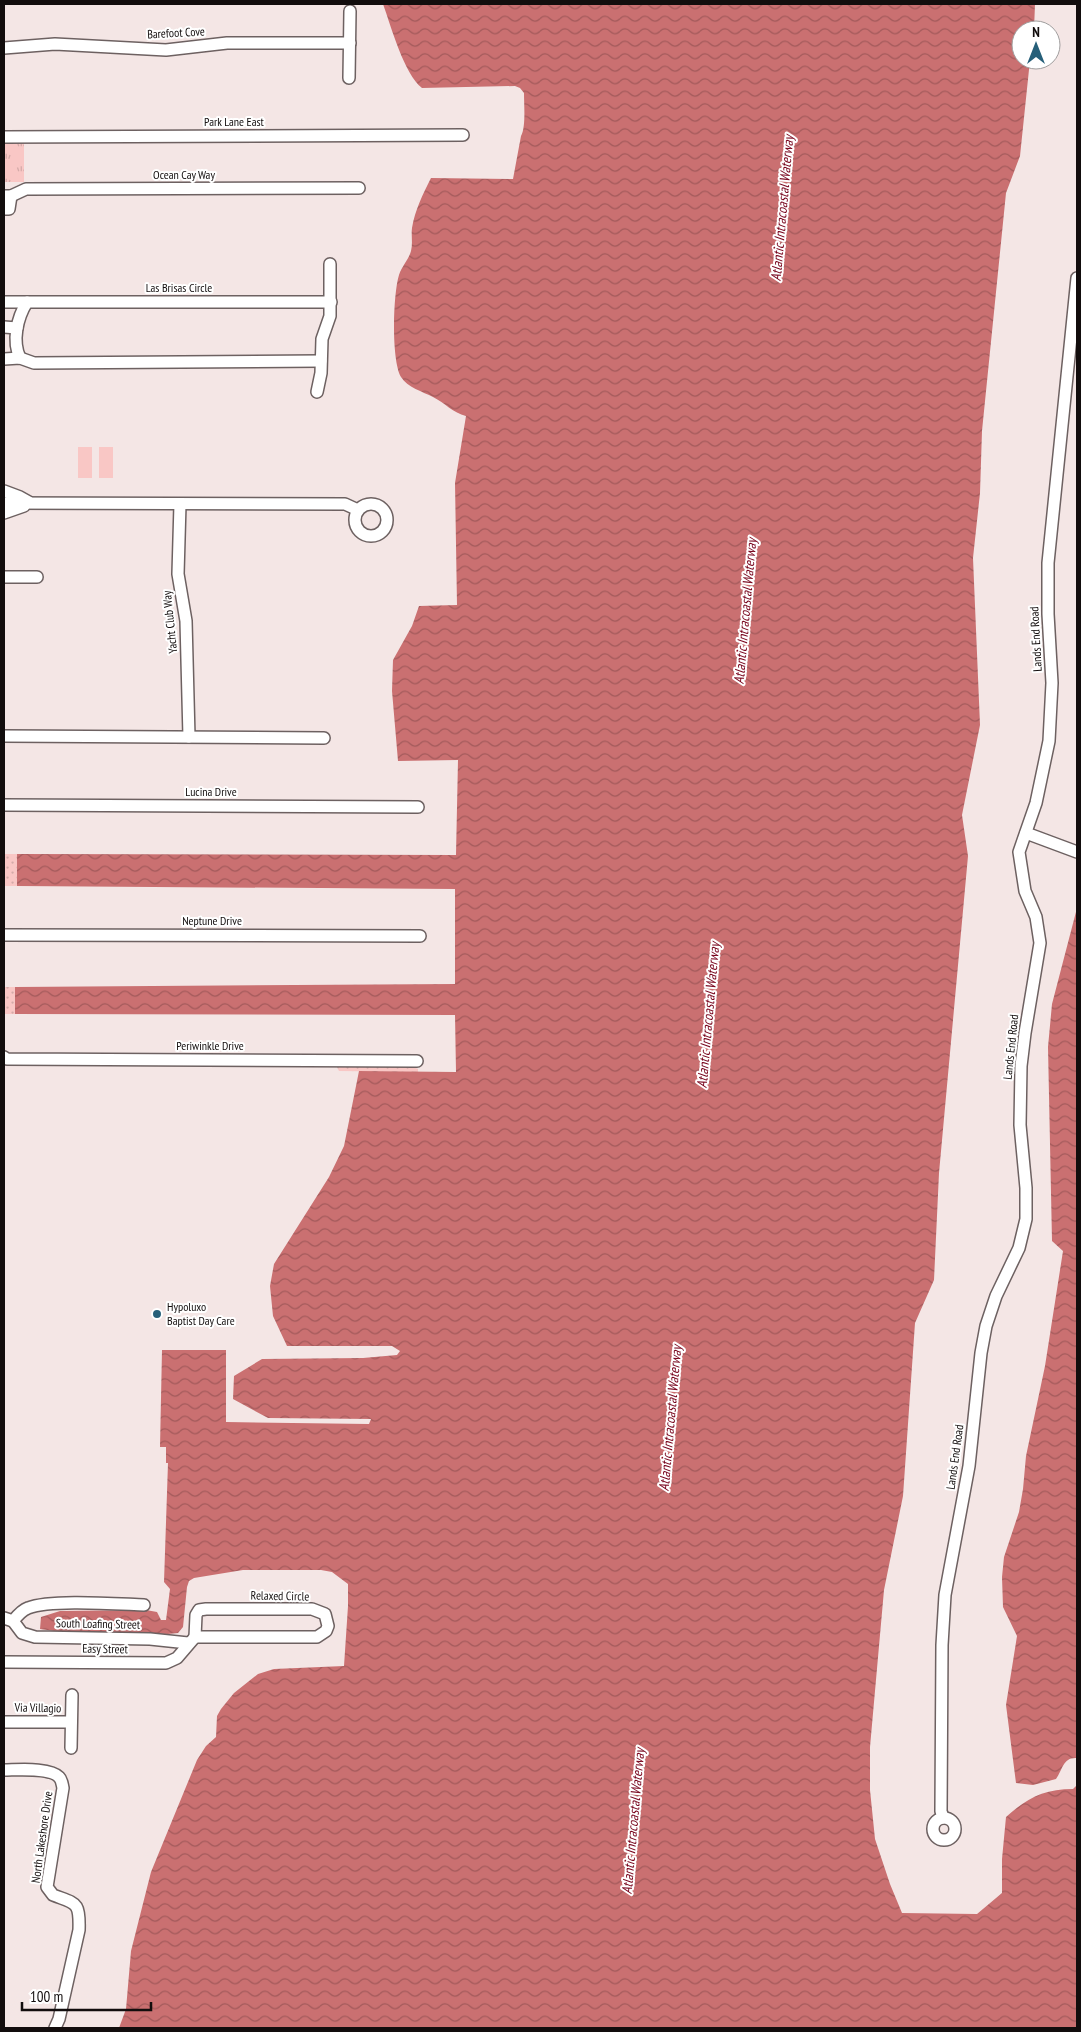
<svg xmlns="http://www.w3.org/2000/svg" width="1081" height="2032" viewBox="0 0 1081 2032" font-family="'PT Sans Narrow',sans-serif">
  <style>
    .grass { fill: url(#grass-dots) }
    .park { fill: url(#park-tufts) }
    .garden { fill: #f9c7c5 }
    .water { fill: url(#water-waves) }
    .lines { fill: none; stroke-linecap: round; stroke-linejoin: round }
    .minor-casing { stroke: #6d6161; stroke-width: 14 }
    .minor { stroke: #fff; stroke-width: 11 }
    .poi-dot { fill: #265f79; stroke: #fff; stroke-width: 2 }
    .labels { text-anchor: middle; stroke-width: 4; stroke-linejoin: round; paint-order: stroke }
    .street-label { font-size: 12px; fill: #120d0d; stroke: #fff }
    .poi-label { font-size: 12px; fill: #120d0d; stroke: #fff; text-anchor: start }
    .water-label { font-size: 14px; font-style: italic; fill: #77031b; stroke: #fff }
  </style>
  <defs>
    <pattern id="grass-dots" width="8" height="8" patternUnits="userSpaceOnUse" patternTransform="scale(1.25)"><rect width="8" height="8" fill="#f9c7c5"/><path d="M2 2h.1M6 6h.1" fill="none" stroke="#d4aaa8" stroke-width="1.8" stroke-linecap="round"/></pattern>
    <pattern id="park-tufts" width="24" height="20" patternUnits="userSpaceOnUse" patternTransform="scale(1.25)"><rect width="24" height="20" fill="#f9c7c5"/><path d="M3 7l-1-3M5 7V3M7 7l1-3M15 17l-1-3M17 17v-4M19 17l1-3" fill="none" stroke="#d4aaa8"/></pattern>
    <pattern id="water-waves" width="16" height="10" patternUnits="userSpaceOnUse" patternTransform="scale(1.25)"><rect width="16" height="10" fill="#ca7071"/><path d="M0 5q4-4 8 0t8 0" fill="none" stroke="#a35a5b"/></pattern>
  </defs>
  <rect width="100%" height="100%" fill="#f4e6e5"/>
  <g class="grass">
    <rect x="4" y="854" width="13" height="32"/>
    <rect x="4" y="987" width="11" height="27"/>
    <path d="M336,1065L410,1066L418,1069V1072L339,1071Z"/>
  </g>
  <rect class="park" x="4" y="141" width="20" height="41"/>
  <g class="garden">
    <rect x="78" y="447" width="14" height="31"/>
    <rect x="99" y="447" width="14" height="31"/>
  </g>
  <g class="water">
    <path d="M383,4H1035L1034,30H1021V60H1030L1020,156L1006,193L982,431L980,493L973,558L980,725L962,815L968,856L939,1173L934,1280L915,1323L903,1496L884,1590L870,1747V1790L875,1839L890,1884L902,1913L977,1914L1002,1893V1859L1006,1817C1027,1798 1044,1789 1073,1789L1077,1785V2028H119L126,2009L131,1951L151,1872L197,1760L206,1746L216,1737L217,1716L221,1709L234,1693L258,1674L274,1669L344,1666L348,1606V1584L332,1572L321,1570H243L194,1578L189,1581L187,1587L183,1627L178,1633L168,1634L54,1631L40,1629L41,1617L60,1611L146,1610L157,1612L161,1620H166L170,1589L164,1582L168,1463H166V1447H160L162,1350H226V1422L369,1424L371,1419L268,1418L233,1399L234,1376L262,1359L363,1358L397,1355L400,1351L392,1346H287L273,1316L270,1286L274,1264L329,1177L344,1146L359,1071L456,1072L455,1015L15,1014V987L455,984V889L17,886V854L456,855L458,760L398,761L392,691L393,660L412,626L419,606L457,605L455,483L466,416C453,413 445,403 433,397C423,392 407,387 401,377C391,359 393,294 399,275C402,266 409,259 411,251C413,243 411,235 412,228C415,210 423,194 431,178L513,179L521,136C526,127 524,105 524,93L520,88L515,86L422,88C404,74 391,26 383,4Z"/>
    <path d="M1077,908V1758C1063,1757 1063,1769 1056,1779L1033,1785L1016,1783L1006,1705L1017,1636L1003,1607L1002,1577L1004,1557L1019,1512L1023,1489L1026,1456L1045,1366L1063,1251L1052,1241L1048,1047L1052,1004Z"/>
  </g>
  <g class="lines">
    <g class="minor-casing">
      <g id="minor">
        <path d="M4,48L55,44L166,50L227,43H350"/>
        <path d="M349,78L350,11"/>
        <path d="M4,137L463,135"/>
        <path d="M4,196H11L26,189L359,188"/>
        <path d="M4,209H9L11,196"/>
        <path d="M4,302H331"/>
        <path d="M4,327L17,328"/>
        <path d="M20,358C12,341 17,318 27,302"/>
        <path d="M4,359L20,358L34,363L321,361"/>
        <path d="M317,392L321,373L322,339L330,316V264"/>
        <path d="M4,491L20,497L29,502"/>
        <path d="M4,503L345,504L358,510"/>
        <path d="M180,504L178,574L186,621L189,737"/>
        <circle cx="371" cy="520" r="16"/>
        <path d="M4,513L24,506"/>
        <path d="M4,577H37"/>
        <path d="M4,736L324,738"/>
        <path d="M4,805L418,807"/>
        <path d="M1026,833L1077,852"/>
        <path d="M4,935L420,936"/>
        <path d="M4,1057L7,1059L417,1061"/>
        <path d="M206,1609H312L325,1614L328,1626L326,1631L317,1637H195L196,1615L199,1610Z"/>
        <path d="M4,1618L13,1621C17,1616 22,1610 28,1608C51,1599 117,1604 144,1605"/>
        <path d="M13,1621L22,1633L35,1637L150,1639L188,1643"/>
        <path d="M4,1662L166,1663L177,1658L195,1637"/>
        <path d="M4,1722H71"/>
        <path d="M71,1748L72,1695"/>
        <path d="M4,1770C17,1770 50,1767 59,1777C62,1780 62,1784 63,1788L47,1887L53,1895C76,1904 80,1901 79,1930L59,2019L55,2028"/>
        <path d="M943,1818L941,1811L942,1645L945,1595L969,1466L981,1353L986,1326L996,1296L1019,1248L1026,1219V1188L1020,1125L1021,1066L1025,1033L1040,943L1036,917L1025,891L1019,852L1036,803L1049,741L1052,683L1048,614V563L1077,278"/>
        <circle cx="944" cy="1829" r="11"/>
      </g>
    </g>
    <use href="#minor" class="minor"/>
  </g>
  <circle class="poi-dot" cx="157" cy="1314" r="5"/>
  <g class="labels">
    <g class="street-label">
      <text transform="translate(176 33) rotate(-3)" y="4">Barefoot Cove</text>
      <text x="234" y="126">Park Lane East</text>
      <text x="184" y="179">Ocean Cay Way</text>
      <text x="179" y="292">Las Brisas Circle</text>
      <text transform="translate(170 622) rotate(-96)" y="4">Yacht Club Way</text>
      <text transform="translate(1036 639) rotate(-93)" y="4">Lands End Road</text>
      <text x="211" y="796">Lucina Drive</text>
      <text x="212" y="925">Neptune Drive</text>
      <text x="210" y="1050">Periwinkle Drive</text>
      <text transform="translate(1011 1047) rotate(-84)" y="4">Lands End Road</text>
      <text transform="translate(955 1457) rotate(-82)" y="4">Lands End Road</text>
      <text transform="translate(280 1596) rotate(1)" y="4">Relaxed Circle</text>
      <text transform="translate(98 1624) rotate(1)" y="4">South Loafing Street</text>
      <text transform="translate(105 1649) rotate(1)" y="4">Easy Street</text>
      <text transform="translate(38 1708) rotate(1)" y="4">Via Villagio</text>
      <text transform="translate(42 1837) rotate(-82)" y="4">North Lakeshore Drive</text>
    </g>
    <g class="poi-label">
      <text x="167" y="1311">Hypoluxo<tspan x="167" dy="14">Baptist Day Care</tspan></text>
    </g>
    <g class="water-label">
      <text transform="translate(782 208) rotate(-85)" y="5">Atlantic Intracoastal Waterway</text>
      <text transform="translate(745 611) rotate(-85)" y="5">Atlantic Intracoastal Waterway</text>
      <text transform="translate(708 1015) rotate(-85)" y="5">Atlantic Intracoastal Waterway</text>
      <text transform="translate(670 1418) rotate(-85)" y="5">Atlantic Intracoastal Waterway</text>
      <text transform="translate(633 1821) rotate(-85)" y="5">Atlantic Intracoastal Waterway</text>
    </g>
  </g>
  <rect width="1081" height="2032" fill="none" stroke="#120d0d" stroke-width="10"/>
  <g transform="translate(1036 45)"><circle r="24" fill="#ffffff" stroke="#a09e9e"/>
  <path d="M0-4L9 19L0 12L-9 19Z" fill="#265f79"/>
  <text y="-8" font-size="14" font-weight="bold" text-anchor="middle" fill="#120d0d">N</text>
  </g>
  <path d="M22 2002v8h129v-8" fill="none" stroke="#120d0d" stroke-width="2.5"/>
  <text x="30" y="2002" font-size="15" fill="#120d0d" stroke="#ffffff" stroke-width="4" paint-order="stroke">100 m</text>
</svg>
